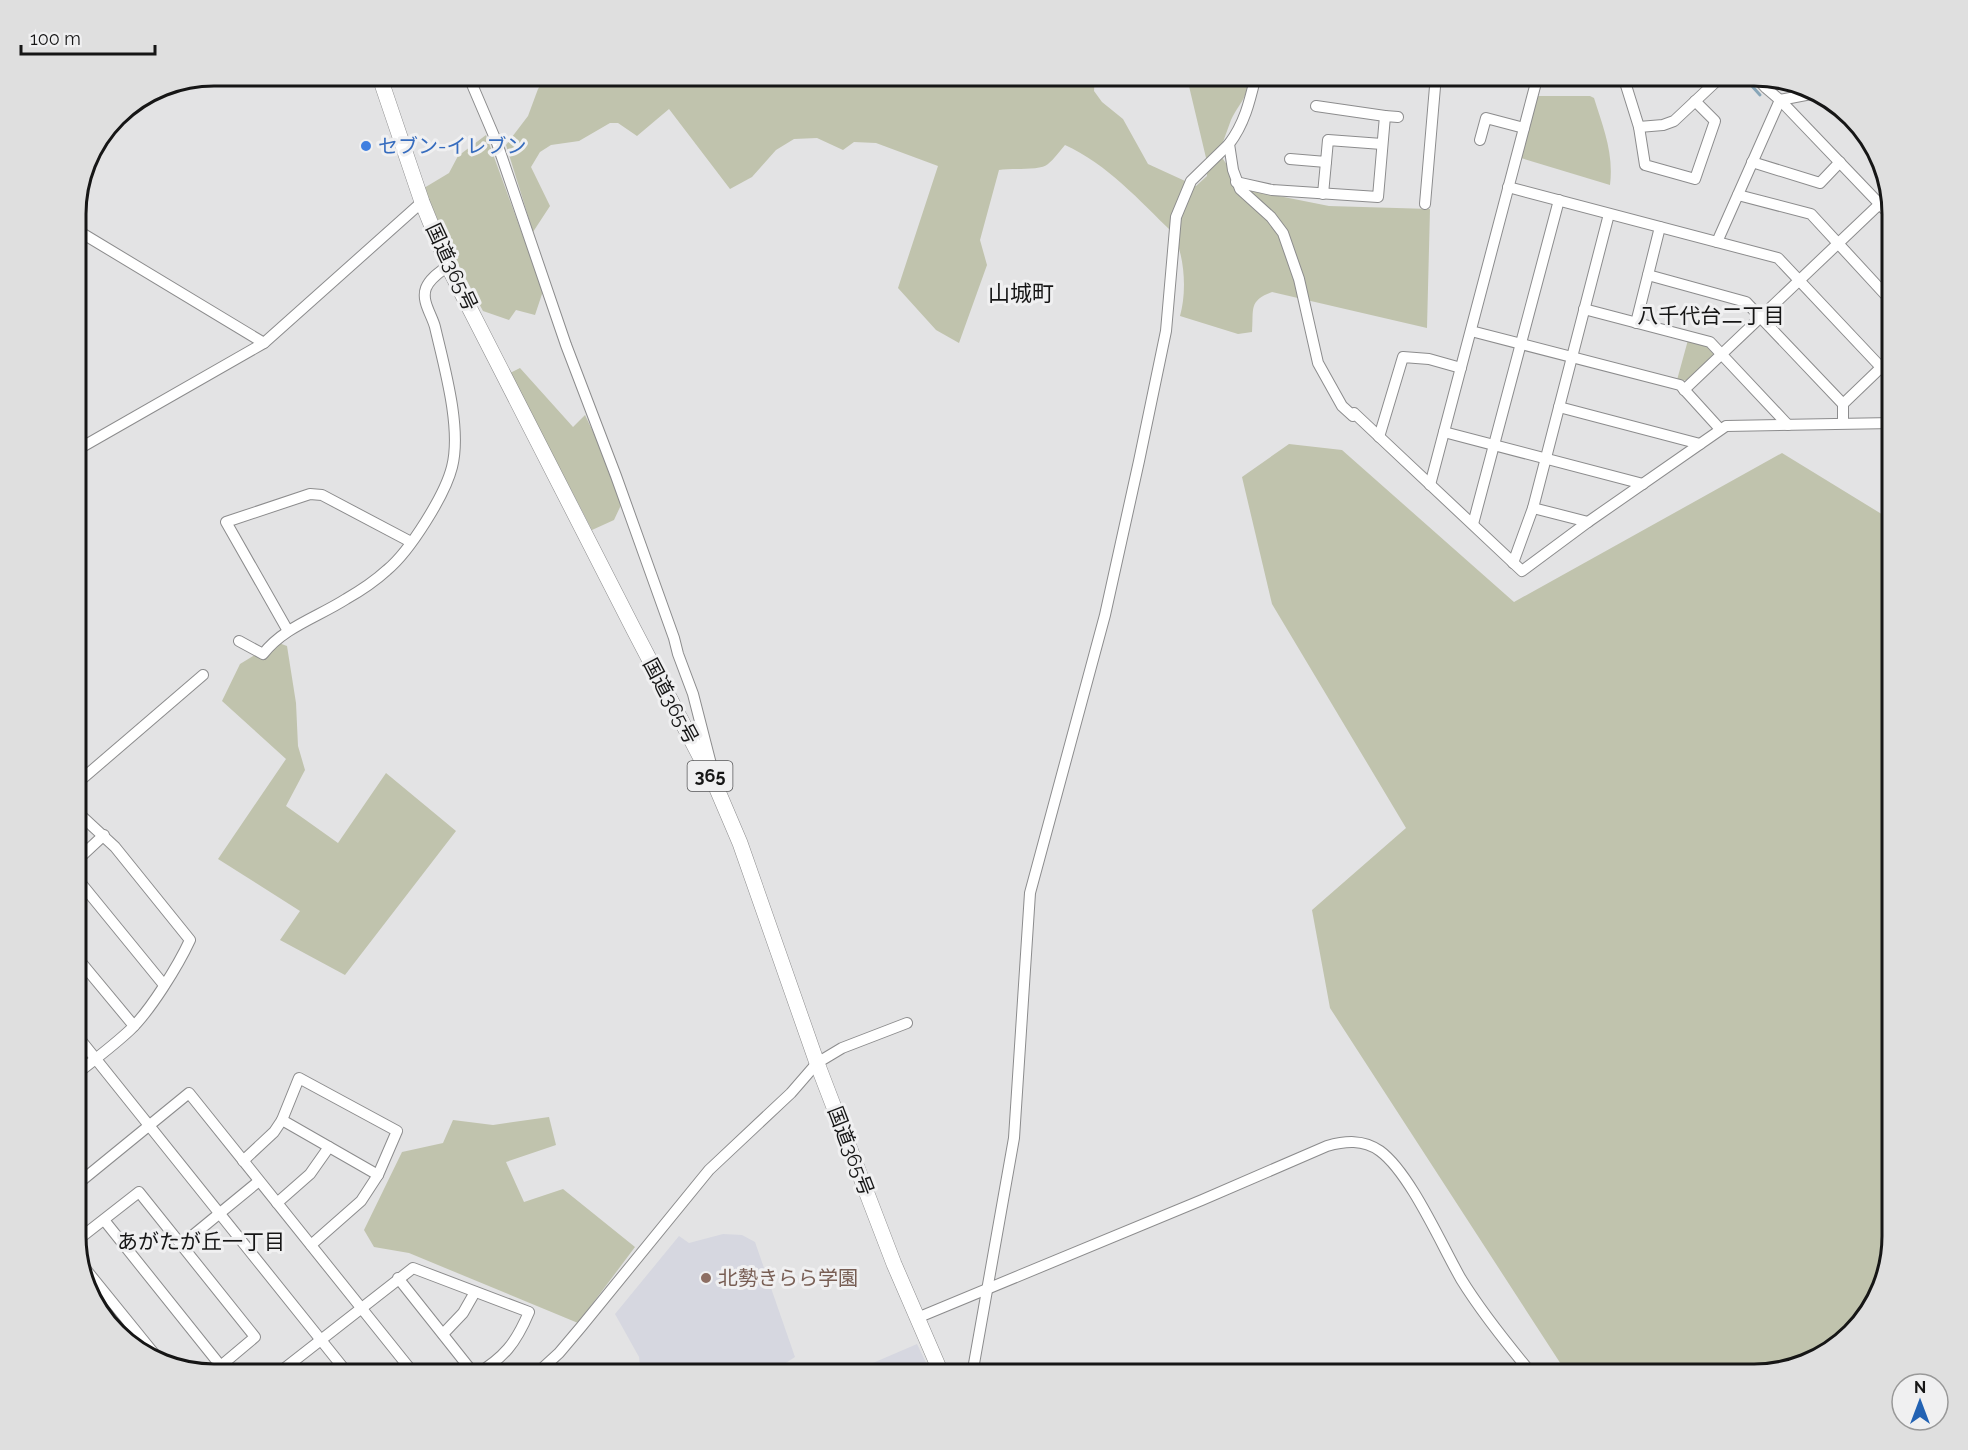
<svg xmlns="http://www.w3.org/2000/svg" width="1968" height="1450" viewBox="0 0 1968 1450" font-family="Raleway,'Noto Sans JP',sans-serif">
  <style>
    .built { fill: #d6d7e0 }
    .green { fill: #c0c3ad }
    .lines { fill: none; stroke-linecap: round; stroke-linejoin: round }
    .stream { stroke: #88a6b8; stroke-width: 3 }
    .minor-casing { stroke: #8c8c8d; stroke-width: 12 }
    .highway-casing { stroke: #8c8c8d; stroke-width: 16 }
    .minor { stroke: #fff; stroke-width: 10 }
    .highway { stroke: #fff; stroke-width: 15 }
    .shop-dot { fill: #3f7fe0; stroke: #f0f0f1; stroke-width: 2 }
    .education-dot { fill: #8d6e63; stroke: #f0f0f1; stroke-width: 2 }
    .labels { text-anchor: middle; stroke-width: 6; stroke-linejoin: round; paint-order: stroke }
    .shield { fill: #f0f0f1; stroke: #575758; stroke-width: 1.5 }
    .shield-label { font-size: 18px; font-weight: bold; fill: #161616 }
    .shop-label { font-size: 20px; fill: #366cbe; stroke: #f0f0f1; text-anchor: start }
    .street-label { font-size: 20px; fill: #161616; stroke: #f0f0f1 }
    .education-label { font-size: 20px; fill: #785e54; stroke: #f0f0f1; text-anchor: start }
    .neighbourhood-label { font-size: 21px; fill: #161616; stroke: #f0f0f1 }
    .quarter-label { font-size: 22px; fill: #161616; stroke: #f0f0f1 }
    .rim { fill: none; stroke: #161616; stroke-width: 3 }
  </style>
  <rect width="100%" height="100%" fill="#e3e3e4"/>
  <g class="built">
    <path d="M723,1234L742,1235L755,1242L795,1357L769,1374L770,1375H641L639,1357L615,1314L679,1236L689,1243Z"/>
    <path d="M917,1344L932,1375H845Z"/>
  </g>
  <g class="green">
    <path d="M548,75H1095L1094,91L1102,102L1123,119L1148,164L1196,186L1207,176V162L1188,82L1183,77L1174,75H1248C1248,100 1240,101 1231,120C1227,131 1223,142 1219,153L1243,189L1329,206L1430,209L1427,328L1272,292C1248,301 1254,309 1252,332L1238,334L1180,316C1187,292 1185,254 1172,232C1140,201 1107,164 1065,145C1059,152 1054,159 1048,164C1041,171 1011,168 999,170L980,240L987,265L959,343L936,330L898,288L938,166L876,143L854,142L843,150L817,138L794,139L776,150L752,177L730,189L669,109L637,136L618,123H610L579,141L551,145L540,152L531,167L550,206L533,232L506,145L528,116L538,89Z"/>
    <path d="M1537,96H1590L1594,98C1603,127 1614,153 1610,185L1521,158Z"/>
    <path d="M486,135L543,291L535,315L516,310L509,320L483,311L450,249L424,188L449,173L458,156Z"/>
    <path d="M1688,340L1709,345L1715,351L1714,356C1704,365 1692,385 1677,380Z"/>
    <path d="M520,368L573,427L585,415L607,461L621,505L614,520L592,530L510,373Z"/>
    <path d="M1289,444L1342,450L1514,602L1782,453L1893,521V1237L1865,1321L1816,1361L1755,1375H1568L1330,1008L1312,910L1406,828L1272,604L1242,477Z"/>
    <path d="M276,642L287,646L296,703L298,746L305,770L286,806L338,843L386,773L456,831L345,975L280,940L300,911L218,859L286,759L222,701L240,664Z"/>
    <path d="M549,1117L556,1145L506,1162L524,1202L563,1189L635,1247L578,1323L409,1253L374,1247L364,1230L402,1152L443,1143L453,1120L493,1125Z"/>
  </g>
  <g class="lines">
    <path class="stream" d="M1742,75L1760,95"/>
    <g class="minor-casing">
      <g id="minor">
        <path d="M468,75L497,143L566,345L616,476L674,638L678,654L693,694L713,772"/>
        <path d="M1256,75C1250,100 1245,123 1229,144L1233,170L1240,189L1271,217L1283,233L1299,279L1318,363L1342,406L1353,416L1354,413L1522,571L1588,522L1726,426L1893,423"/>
        <path d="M1635,75L1624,79L1639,127L1663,125L1674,121L1723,75"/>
        <path d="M1754,75L1766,88L1780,100L1893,218"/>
        <path d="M1780,100L1811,94"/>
        <path d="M1316,106L1385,116"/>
        <path d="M1639,127L1645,165L1695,179L1715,121L1695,101"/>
        <path d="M1480,140L1486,118L1524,128"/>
        <path d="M88,158L98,140"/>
        <path d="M1290,159L1326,162L1328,140L1382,144"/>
        <path d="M1752,162L1820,183L1840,162"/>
        <path d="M1236,182L1272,190L1378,197L1385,116L1398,117"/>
        <path d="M1508,187L1778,258L1893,380"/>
        <path d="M1323,194L1326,162"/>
        <path d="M1738,195L1811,214L1893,303"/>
        <path d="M1425,204L1436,75"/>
        <path d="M75,229L264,343"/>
        <path d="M1717,242L1780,100"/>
        <path d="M1648,275L1746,302L1843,404V423"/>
        <path d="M1584,309L1710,342L1788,425"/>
        <path d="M1636,323L1660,227"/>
        <path d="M1471,331L1680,385L1720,429"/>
        <path d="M1684,390L1889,195"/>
        <path d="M1843,404L1893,356"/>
        <path d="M1559,407L1700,444"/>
        <path d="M1444,432L1643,484"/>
        <path d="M1379,437L1403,357L1429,359L1461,368"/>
        <path d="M75,451L264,343L422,202"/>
        <path d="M1430,485L1538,75"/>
        <path d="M1533,508L1588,522"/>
        <path d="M1473,524L1559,200"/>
        <path d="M1513,563L1533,508L1609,214"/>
        <path d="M288,631L226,522L310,494L322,495L411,542"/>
        <path d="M239,641L263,654C284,627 318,617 346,599C360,591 375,581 387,570C410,551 445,495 452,467C462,428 444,366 435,327C432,315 421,301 426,288C430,278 440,272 448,266"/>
        <path d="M75,785L203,675"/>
        <path d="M75,862L104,835"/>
        <path d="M75,876L164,985"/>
        <path d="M75,955L134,1026"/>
        <path d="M75,1033L349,1375"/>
        <path d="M75,1075C94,1060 113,1046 130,1030C150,1011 178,966 190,940L115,847L75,810"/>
        <path d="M282,1120L378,1175"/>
        <path d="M243,1161L274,1132L282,1120L299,1078L397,1131L378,1175L361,1201L311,1245"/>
        <path d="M75,1186L189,1093L415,1375"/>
        <path d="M277,1203L310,1174L329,1147"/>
        <path d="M104,1220L228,1375"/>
        <path d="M75,1242L139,1192L255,1337L211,1374"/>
        <path d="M181,1245L259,1181"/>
        <path d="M79,1261L156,1356"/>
        <path d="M398,1278L475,1375"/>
        <path d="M917,1318L1202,1200L1327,1146C1345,1141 1363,1139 1380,1151C1410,1173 1441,1244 1461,1279C1482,1313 1507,1344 1533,1375"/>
        <path d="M443,1334L463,1313L475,1292"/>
        <path d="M276,1375L413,1268L529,1312C516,1343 504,1358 475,1375"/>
        <path d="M535,1375L559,1353L581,1327L709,1170L791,1093L817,1063L842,1048L907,1023"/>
        <path d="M972,1375L1014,1138L1030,893L1105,615L1139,461L1166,331L1176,217L1191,181L1229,144"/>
      </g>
    </g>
    <g class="highway-casing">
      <path id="highway" d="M379,75L422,202L448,266L634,630L717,789L740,843L817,1063L894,1264L942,1375"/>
    </g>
    <use href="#minor" class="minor"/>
    <use href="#highway" class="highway"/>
  </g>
  <circle class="shop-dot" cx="366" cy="146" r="6"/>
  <circle class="education-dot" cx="706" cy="1278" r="6"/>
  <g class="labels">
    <rect class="shield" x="687.5" y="761" width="45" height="30" rx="4.5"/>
    <g class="shield-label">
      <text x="710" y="782">365</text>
    </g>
    <g class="shop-label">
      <text x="378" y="153">セブン-イレブン</text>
    </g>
    <g class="street-label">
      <text transform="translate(452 267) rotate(65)" y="7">国道365号</text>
      <text transform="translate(671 701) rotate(62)" y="7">国道365号</text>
      <text transform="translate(851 1151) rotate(69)" y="7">国道365号</text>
    </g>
    <g class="education-label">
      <text x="718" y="1285">北勢きらら学園</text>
    </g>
    <g class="neighbourhood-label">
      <text x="1711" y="323">八千代台二丁目</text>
      <text x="201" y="1249">あがたが丘一丁目</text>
    </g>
    <g class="quarter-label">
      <text x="1021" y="301">山城町</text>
    </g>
  </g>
  <path d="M0 0H1968V1450H0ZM214 86H1754A128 128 0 0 1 1882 214V1236A128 128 0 0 1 1754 1364H214A128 128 0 0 1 86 1236V214A128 128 0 0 1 214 86Z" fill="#dfdfdf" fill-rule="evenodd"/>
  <path class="rim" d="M214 86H1754A128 128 0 0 1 1882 214V1236A128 128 0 0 1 1754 1364H214A128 128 0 0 1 86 1236V214A128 128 0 0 1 214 86Z"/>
  <g transform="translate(1920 1402)"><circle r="28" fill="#f0f0f1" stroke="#999999" stroke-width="1.5"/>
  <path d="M0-4.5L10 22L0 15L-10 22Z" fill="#2262b3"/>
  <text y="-9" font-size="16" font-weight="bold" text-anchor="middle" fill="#161616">N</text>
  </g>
  <path d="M21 45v9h134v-9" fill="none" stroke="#161616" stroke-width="3"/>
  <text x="30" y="45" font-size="18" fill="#161616" stroke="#f0f0f1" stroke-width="4.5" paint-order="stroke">100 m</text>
</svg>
